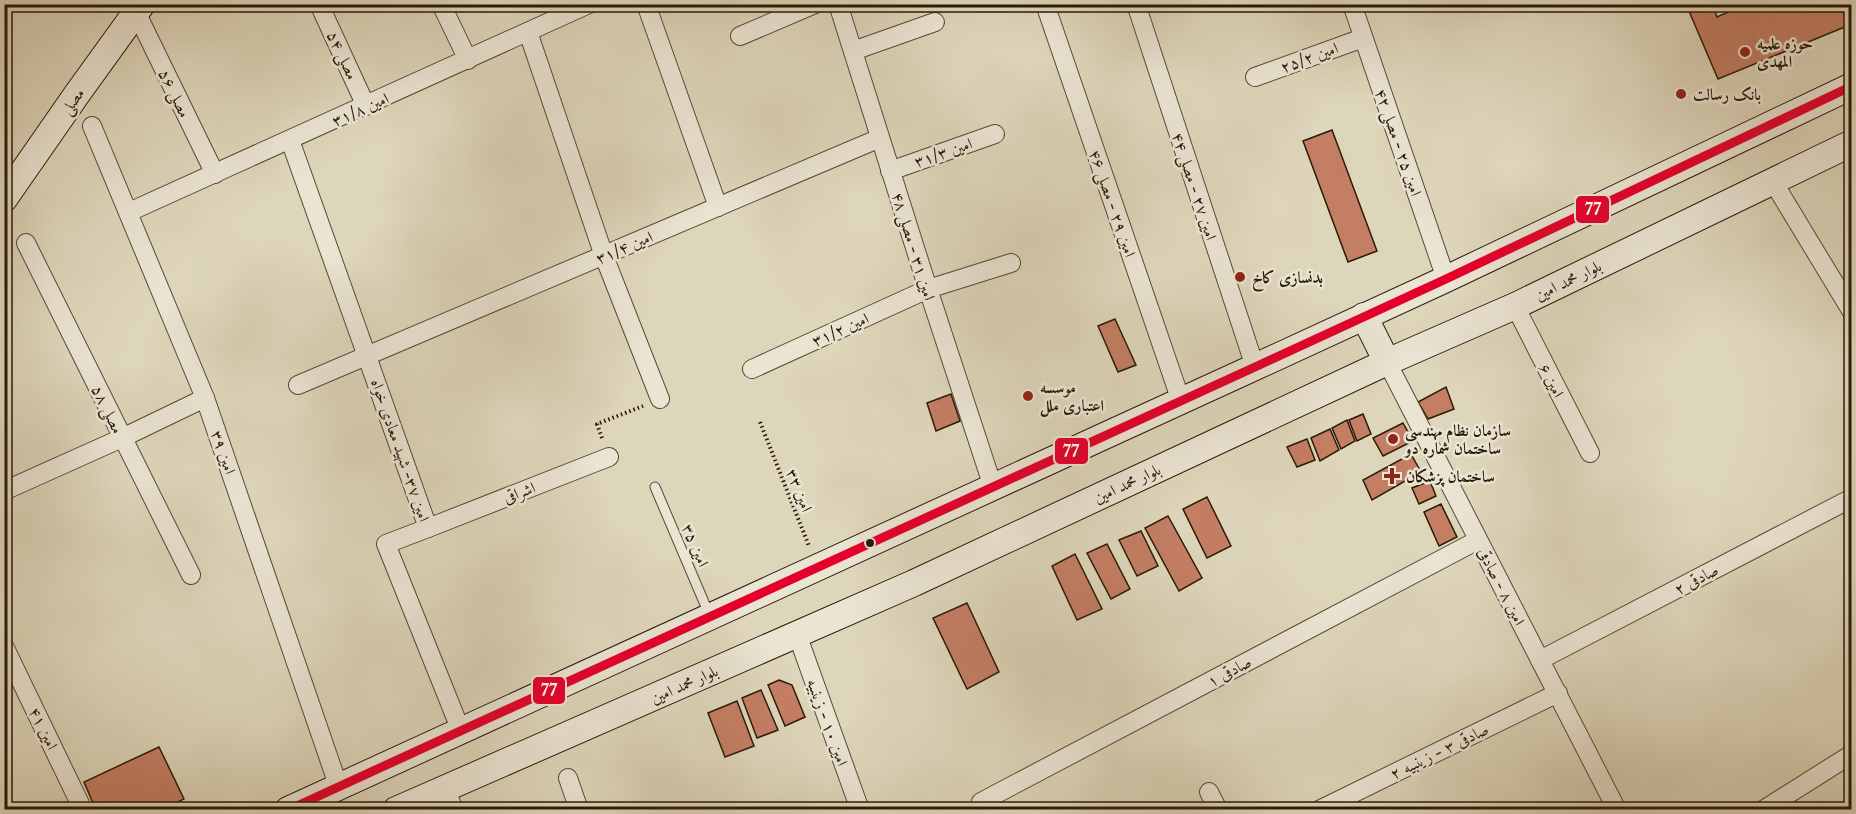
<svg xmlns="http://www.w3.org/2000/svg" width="1856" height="814" viewBox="0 0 1856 814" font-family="'Libre Caslon Text',Amiri,serif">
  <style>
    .building { fill: #c47e64; stroke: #291a06; stroke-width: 1.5 }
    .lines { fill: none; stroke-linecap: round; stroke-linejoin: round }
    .lane-casing { stroke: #564933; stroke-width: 11 }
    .street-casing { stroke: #564933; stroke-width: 20 }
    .secondary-casing { stroke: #291a06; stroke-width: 28 }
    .path { stroke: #291a06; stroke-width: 4; stroke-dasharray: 1.5 3; stroke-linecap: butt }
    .lane { stroke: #eae4d3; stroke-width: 9 }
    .street { stroke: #eae4d3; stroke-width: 18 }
    .secondary { stroke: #eae4d3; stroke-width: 26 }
    .bus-1-casing { stroke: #eae4d3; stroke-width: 14 }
    .bus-1 { stroke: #e4002b; stroke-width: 9 }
    .poi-dot { fill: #8f2418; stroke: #eae4d3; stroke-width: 2 }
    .bus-dot { fill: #291a06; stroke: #eae4d3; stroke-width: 2 }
    .labels { text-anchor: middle; stroke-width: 5; stroke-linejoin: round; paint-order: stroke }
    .poi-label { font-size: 16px; font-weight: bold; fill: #291a06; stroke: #eae4d3; text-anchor: start }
    .street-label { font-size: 16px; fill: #291a06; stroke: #eae4d3 }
    .line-badge { stroke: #eae4d3; stroke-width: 2 }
    .badge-label { font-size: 16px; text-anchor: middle; font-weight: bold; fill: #fff }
  </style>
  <rect width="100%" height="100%" fill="#ded6bb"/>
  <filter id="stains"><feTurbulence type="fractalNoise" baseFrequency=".00333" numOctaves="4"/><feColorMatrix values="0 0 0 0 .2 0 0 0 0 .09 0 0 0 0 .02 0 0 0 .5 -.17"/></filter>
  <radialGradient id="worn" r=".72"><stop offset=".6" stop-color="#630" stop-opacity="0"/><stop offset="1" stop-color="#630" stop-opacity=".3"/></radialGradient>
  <g class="building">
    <path d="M1686,4H1712L1717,17L1746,4H1852V24L1718,79Z"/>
    <path d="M1332,130L1377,251L1348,262L1303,141Z"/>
    <path d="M1115,319L1136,365L1118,372L1098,326Z"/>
    <path d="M1446,387L1454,409L1428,419L1418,402Z"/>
    <path d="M951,394L960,421L936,431L927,403Z"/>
    <path d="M1363,414L1371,434L1357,441L1349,420Z"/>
    <path d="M1347,420L1355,441L1341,449L1332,428Z"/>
    <path d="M1403,423L1413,441L1383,456L1373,438Z"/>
    <path d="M1330,429L1339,450L1320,461L1311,438Z"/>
    <path d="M1307,439L1315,460L1297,467L1287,447Z"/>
    <path d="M1411,454L1421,472L1372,500L1363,480Z"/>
    <path d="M1430,481L1436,496L1419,504L1412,488Z"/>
    <path d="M1207,497L1231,546L1207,558L1183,509Z"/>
    <path d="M1441,504L1457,537L1439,546L1424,512Z"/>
    <path d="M1168,516L1202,578L1179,591L1145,528Z"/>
    <path d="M1141,531L1158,566L1137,576L1119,540Z"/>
    <path d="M1107,544L1130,589L1111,599L1087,553Z"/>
    <path d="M1075,554L1102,609L1077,620L1052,566Z"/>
    <path d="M967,603L999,672L967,689L933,618Z"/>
    <path d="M779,680L792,685L805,717L785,726L768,685Z"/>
    <path d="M761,690L778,730L757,738L742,698Z"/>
    <path d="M737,701L754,746L725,757L708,713Z"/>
    <path d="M159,747L184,799L161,810H96L84,782Z"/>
  </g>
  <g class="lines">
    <g class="lane-casing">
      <path id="lane" d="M655,487L709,614"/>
    </g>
    <g class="street-casing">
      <g id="street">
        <path d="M319,4L366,106"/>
        <path d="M441,4L468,60"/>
        <path d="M646,4L718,207"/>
        <path d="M838,4L928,289L993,487"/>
        <path d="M1045,4L1181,401"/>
        <path d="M1136,4L1255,367"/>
        <path d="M1352,4L1446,279"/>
        <path d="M136,12L215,174"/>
        <path d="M528,32L604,256L660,399"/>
        <path d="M740,36L815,4"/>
        <path d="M853,51L935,22"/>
        <path d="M1255,77L1363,38"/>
        <path d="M92,126L205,398L338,785"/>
        <path d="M290,140L428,528L386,544L461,731"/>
        <path d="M890,171L995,134"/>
        <path d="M1772,180L1852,312"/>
        <path d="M129,212L589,4"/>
        <path d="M26,243L191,575"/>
        <path d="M1515,306L1590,453"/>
        <path d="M1387,362L1617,810"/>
        <path d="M752,369L928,289L1011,263"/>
        <path d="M298,385L880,138"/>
        <path d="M4,491L122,438L205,398"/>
        <path d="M428,528L609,457"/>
        <path d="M797,634L860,810"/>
        <path d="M4,646L83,810"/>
        <path d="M1540,660L1852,498"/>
        <path d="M568,778L579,810"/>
        <path d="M445,788L454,810"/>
        <path d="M1209,792L1218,810"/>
        <path d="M981,802L1478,540"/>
        <path d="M1319,810L1558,693"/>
        <path d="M1763,810L1852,754"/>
      </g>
    </g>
    <g class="secondary-casing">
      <g id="secondary">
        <path d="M4,199L77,94L142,4"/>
        <path d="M1364,316L1387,362"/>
        <path d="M288,810L1255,367L1446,279L1852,86"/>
        <path d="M396,810L914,583L1387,362L1515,306L1852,143"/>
      </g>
    </g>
    <g class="path">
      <path d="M760,422L809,546"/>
      <path d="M602,438L597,424L643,406"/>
    </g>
    <use href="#lane" class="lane"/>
    <use href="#street" class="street"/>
    <use href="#secondary" class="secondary"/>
    <g class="bus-1-casing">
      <path id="bus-1" d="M288,810L1255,367L1446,279L1852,86"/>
    </g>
    <use href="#bus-1" class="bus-1"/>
  </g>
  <g class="poi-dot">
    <circle cx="1745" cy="52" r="6"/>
    <circle cx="1681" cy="94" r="6"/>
    <circle cx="1240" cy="277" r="6"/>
    <circle cx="1028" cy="396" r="6"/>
    <circle cx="1393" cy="439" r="6"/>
    <path d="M1389 467h6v6h6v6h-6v6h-6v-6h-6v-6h6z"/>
  </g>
  <circle class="bus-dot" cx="870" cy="543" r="5"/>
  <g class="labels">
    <g class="poi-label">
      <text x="1757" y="49">حوزه علمیه<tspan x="1757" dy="18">المهدی</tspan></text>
      <text x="1693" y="100">بانک رسالت</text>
      <text x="1252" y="283">بدنسازی کاخ</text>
      <text x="1040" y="393">موسسه<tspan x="1040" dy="18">اعتباری ملل</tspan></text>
      <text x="1405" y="436">سازمان نظام مهندسی<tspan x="1405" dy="18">ساختمان شماره دو</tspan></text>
      <text x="1406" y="482">ساختمان پزشکان</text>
    </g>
    <g class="street-label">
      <text transform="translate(343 55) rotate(65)" y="6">مصلی ۵۴</text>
      <text transform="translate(1309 57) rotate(-20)" y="6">امین ۲۵/۲</text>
      <text transform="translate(175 93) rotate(64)" y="6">مصلی ۵۶</text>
      <text transform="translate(72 101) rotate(-55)" y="6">مصلی</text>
      <text transform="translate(360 109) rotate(-24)" y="6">امین ۳۱/۸</text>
      <text transform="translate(1399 142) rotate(71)" y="6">امین ۲۵ - مصلی ۴۲</text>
      <text transform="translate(943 152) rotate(-19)" y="6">امین ۳۱/۳</text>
      <text transform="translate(1195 186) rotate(72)" y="6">امین ۲۷ - مصلی ۴۴</text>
      <text transform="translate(1113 203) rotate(71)" y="6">امین ۲۹ - مصلی ۴۶</text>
      <text transform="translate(914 246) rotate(73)" y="6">امین ۳۱ - مصلی ۴۸</text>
      <text transform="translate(624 247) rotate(-23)" y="6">امین ۳۱/۴</text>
      <text transform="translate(1568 280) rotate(-26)" y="6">بلوار محمد امین</text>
      <text transform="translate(840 329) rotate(-24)" y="6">امین ۳۱/۲</text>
      <text transform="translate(1552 380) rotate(63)" y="6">امین ۶</text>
      <text transform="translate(108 409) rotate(64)" y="6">مصلی ۵۸</text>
      <text transform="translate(401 450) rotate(71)" y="6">امین ۳۷- شهید معادی خواه</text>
      <text transform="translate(224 452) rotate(71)" y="6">امین ۳۹</text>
      <text transform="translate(1127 483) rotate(-25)" y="6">بلوار محمد امین</text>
      <text transform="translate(800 490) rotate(68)" y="6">امین ۳۳</text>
      <text transform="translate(519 492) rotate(-21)" y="6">اشراقی</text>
      <text transform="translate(696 545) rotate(67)" y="6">امین ۳۵</text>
      <text transform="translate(1696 579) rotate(-28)" y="6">صادقی ۲</text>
      <text transform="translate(1502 586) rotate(63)" y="6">امین ۸ - صادقی</text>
      <text transform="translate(1229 671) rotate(-28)" y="6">صادقی ۱</text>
      <text transform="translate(684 684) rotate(-24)" y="6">بلوار محمد امین</text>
      <text transform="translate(828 722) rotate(70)" y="6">امین ۱۰ - زینبیه</text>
      <text transform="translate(44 728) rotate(64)" y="6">امین ۴۱</text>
      <text transform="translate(1439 751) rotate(-26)" y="6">صادقی ۳ - زینبیه ۲</text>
    </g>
  </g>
  <g class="line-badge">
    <rect x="1575" y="195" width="35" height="29" rx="6" fill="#e4002b"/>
    <rect x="1054" y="437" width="35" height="28" rx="6" fill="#e4002b"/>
    <rect x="532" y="676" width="34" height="29" rx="6" fill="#e4002b"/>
  </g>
  <g class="badge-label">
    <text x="1593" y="215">77</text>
    <text x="1071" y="457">77</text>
    <text x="549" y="696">77</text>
  </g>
  <rect width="1856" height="814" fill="none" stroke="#ded6bb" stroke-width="24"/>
  <rect x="6" y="6" width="1844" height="802" fill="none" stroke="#291a06" stroke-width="3"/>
  <rect x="12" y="12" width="1832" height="790" fill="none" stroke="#291a06" stroke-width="1.5"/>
  <rect width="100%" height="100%" filter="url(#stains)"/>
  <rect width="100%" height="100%" fill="url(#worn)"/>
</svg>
